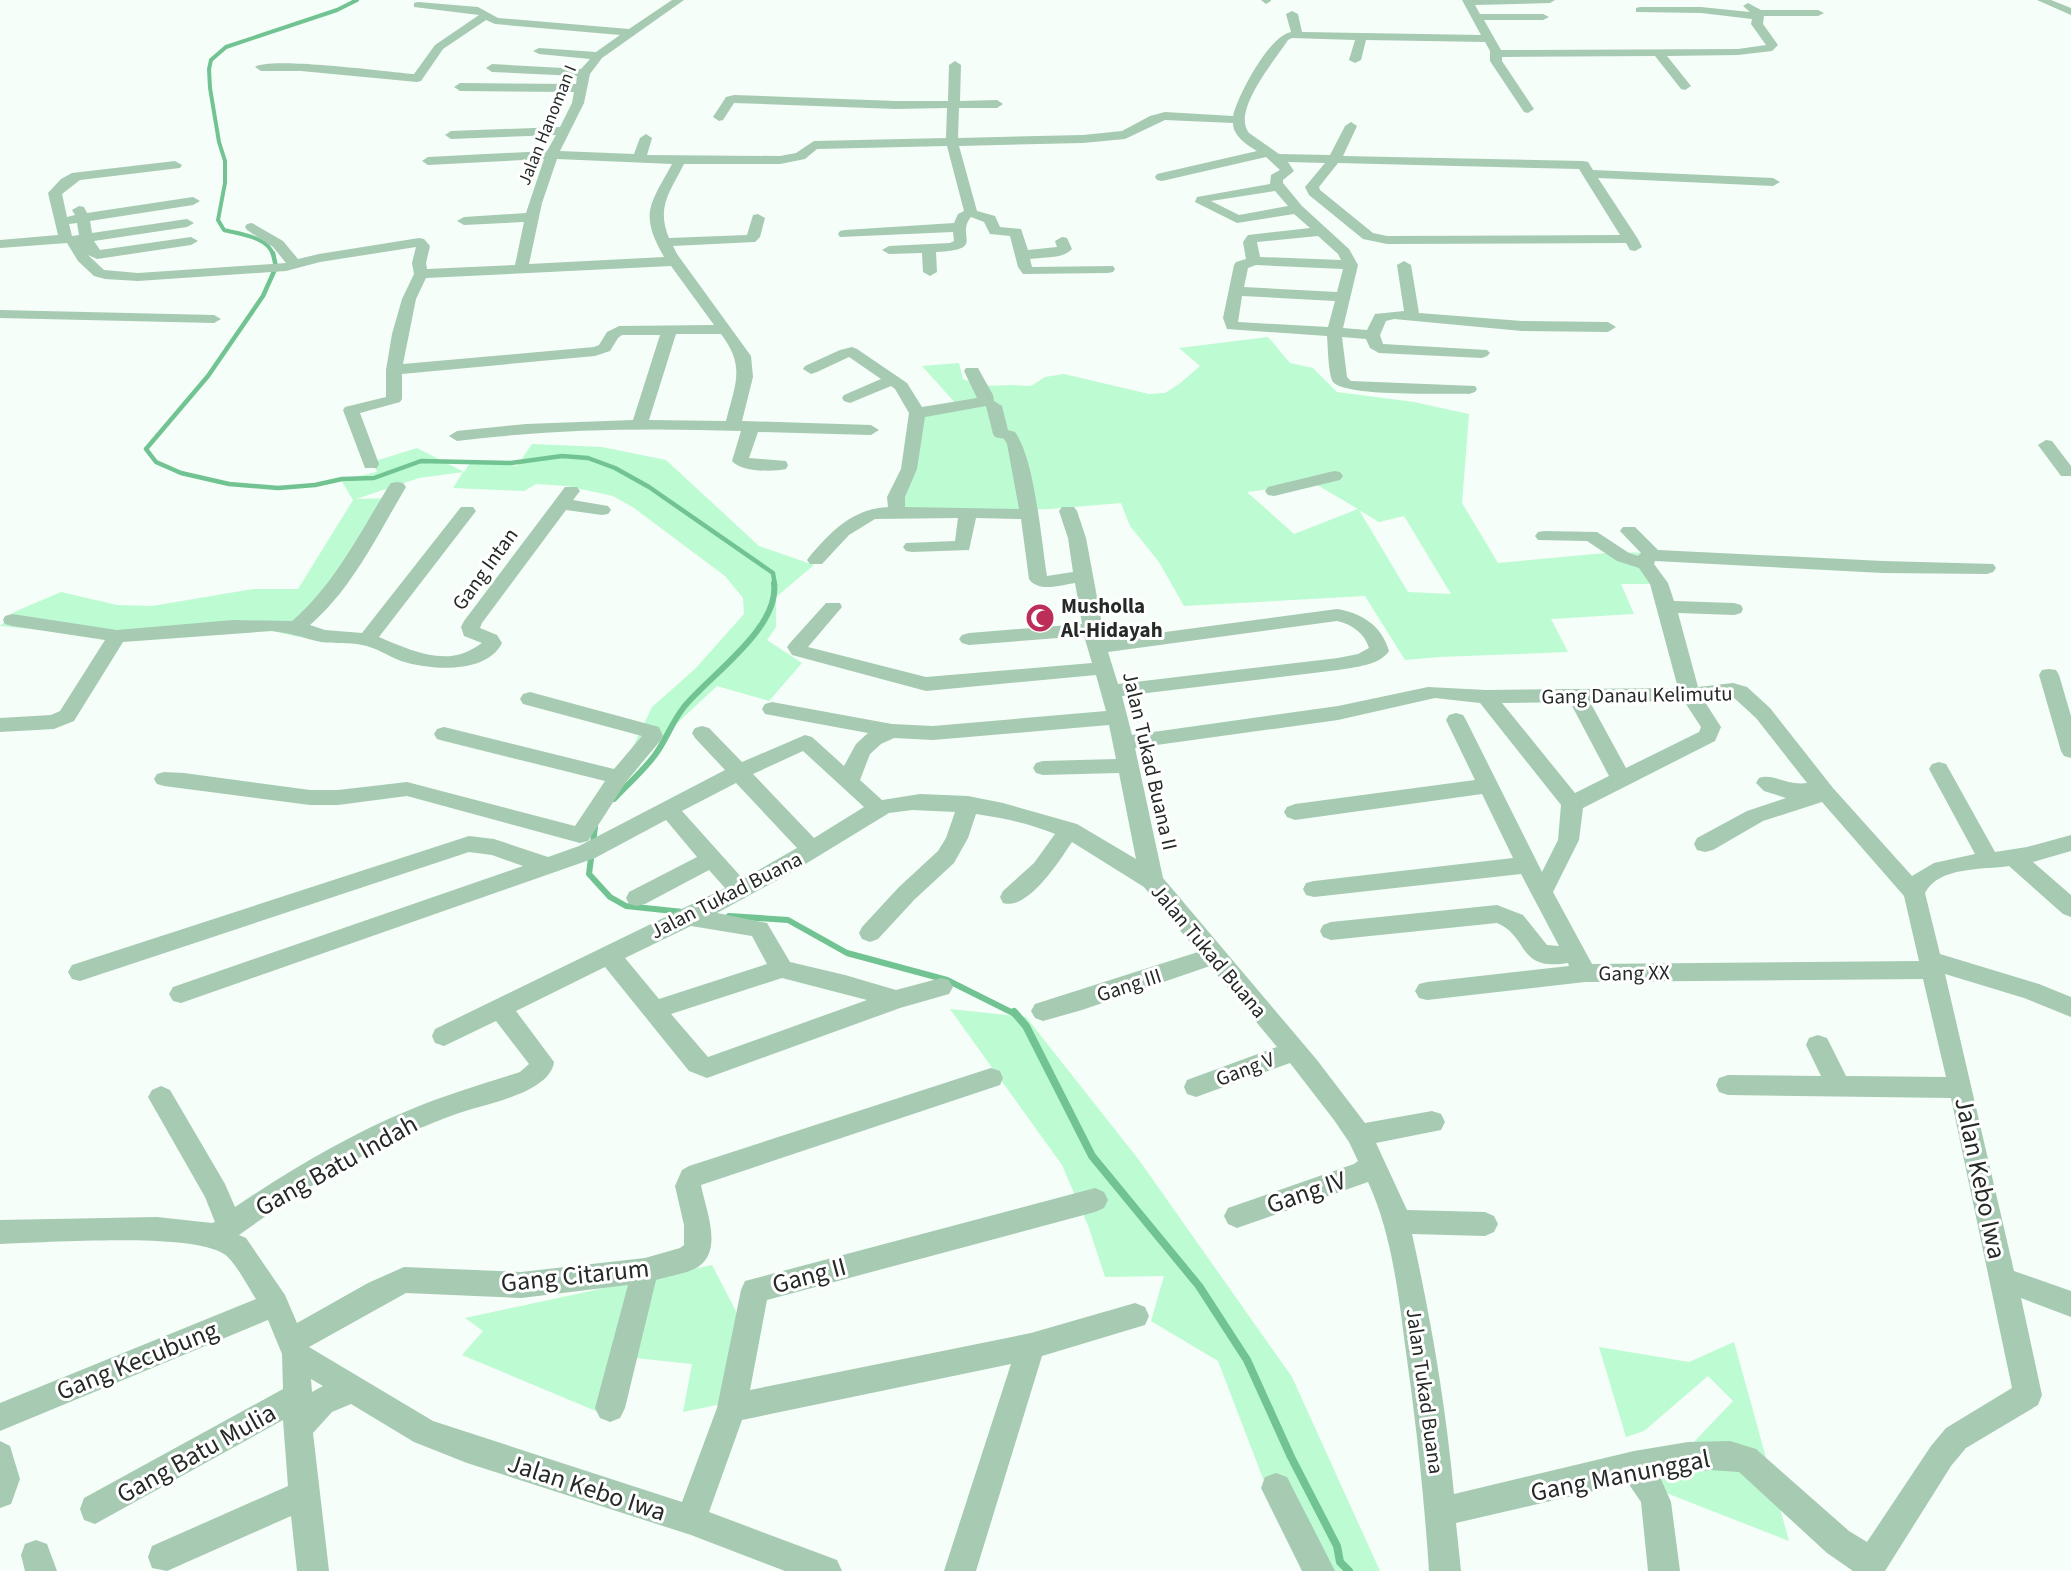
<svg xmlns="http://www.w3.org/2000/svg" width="2071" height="1571" viewBox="0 0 2071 1571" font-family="'Source Sans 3',sans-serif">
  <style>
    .green { fill: #bdfbd3; fill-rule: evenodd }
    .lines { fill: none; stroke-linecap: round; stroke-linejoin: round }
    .stream-far3 { stroke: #71c492; stroke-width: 4 }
    .stream-far2 { stroke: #71c492; stroke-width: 4.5 }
    .stream-far1 { stroke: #71c492; stroke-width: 6 }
    .stream { stroke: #71c492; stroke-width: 8 }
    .minor { fill: #a7cab3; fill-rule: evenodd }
    .labels { text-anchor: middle; stroke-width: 6; stroke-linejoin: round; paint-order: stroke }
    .far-street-label { font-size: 18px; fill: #262a27; stroke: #fff }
    .street-label { font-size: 21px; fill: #262a27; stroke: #fff }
    .poi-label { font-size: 21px; font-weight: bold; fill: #262a27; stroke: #fff; text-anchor: start }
    .near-street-label { font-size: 26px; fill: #262a27; stroke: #fff }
  </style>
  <rect width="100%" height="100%" fill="#f5fef8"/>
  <g class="green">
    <path d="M1268,337L1290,363L1313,368L1337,392L1414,402L1469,414L1462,503L1498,563L1616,552L1648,553L1652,584H1621L1634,614L1551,619L1568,652L1439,657L1405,660L1365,596L1184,606L1159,562L1130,526L1121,503L1050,509L895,514L915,412L958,406L922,366L959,363L963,379L981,386L1013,385L1031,386L1045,377L1064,374L1149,394L1165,393L1179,384L1200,366L1179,348ZM1314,483L1358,509L1294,534L1247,492ZM1359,510L1379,522L1404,516L1451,594L1408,592Z"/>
    <path d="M532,444L602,447L666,460L759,546L814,565L776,597V627L767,640L802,663L769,701L717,686L644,754L631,751L652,707L695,669L744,614L743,598L725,576L634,508L613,496L567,486L536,484L524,491L453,488L463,472L419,478L356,499L393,498L388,512L299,637L268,630L122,638L0,626L14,612L61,592L117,605L152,606L253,589H298L353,500L341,480L377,472L372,462L417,448L464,472L472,460L517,466Z"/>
    <path d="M950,1009L1026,1017L1139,1160L1292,1377L1380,1571H1308L1267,1489L1218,1361L1151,1321L1164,1276L1105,1277L1089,1228L1062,1165Z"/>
    <path d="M712,1265L739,1317L731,1402L683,1412L692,1364L616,1356L603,1414L462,1355L483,1331L465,1318Z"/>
    <path d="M1734,1342L1789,1541L1651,1487L1733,1401L1708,1376L1644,1431L1626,1437L1599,1347L1689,1362Z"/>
  </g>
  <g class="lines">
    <path class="stream-far3" d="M273,255C269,237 239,234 224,230L218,220L225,183V161L219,142L210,88L209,69L211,60L226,47L337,10L357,0"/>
    <path class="stream-far2" d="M273,253L276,267L263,296L208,376L146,449L156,462L181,473L229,484L278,488L315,485L342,479L374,478L421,461L511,463L562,456L588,458L615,468L649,487L773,573L775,585"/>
    <g class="stream-far1">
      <path d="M614,799C628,784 643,771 655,755C666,740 672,722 684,707C710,675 780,628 774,583"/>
      <path d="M595,827L589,874L610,897L626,906L683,912"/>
      <path d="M729,916L788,920L847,953L947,980L1015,1014"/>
    </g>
    <path class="stream" d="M1014,1012L1026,1026L1092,1156L1199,1286L1247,1360L1291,1457L1337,1546L1340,1562L1349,1571"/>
    <g class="minor">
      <path d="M672,0H684L602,58L590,74L584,103L560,151L634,154L640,138L646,134L652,138L647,155L780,156L796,153L814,141L946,138L947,108L896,109L734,103L723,120L719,121L713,117L726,97L734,95L896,101H948L949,65L955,61L961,65L960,101L997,100L1003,104L997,108H959L958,138L1083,135L1122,131L1150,116L1165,112L1233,116C1238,95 1269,36 1291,32L1286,14L1292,11L1298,14L1302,32L1481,35L1462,0H1555L1550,3L1475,5L1480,14H1543L1549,17L1543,20H1484L1501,50L1738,49L1766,45L1751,24L1752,19L1701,13L1636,12V8L1640,7H1701L1750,12L1743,6L1748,3L1761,10H1818L1824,13L1818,16H1764L1763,24L1778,45L1772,51L1738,55L1667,56L1691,86L1685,90L1681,89L1655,56L1502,57V61L1534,109L1528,113L1524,112L1490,61V51L1485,42L1366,40L1361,60L1355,63L1349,60L1355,40L1292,38L1288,40C1276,59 1231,111 1249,133L1279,154L1330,155L1345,126L1351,122L1357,126L1343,156L1583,161L1588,162L1593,170L1773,178L1780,182L1773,186L1598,178L1638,239L1642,247L1635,251L1630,250L1626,243L1387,244L1363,239L1309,195L1305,187L1325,163L1288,162L1294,171L1283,180V183L1302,206L1349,249L1358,265L1343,328L1367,330L1375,314L1404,311L1397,265L1404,261L1411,265L1419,313L1522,321L1608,322L1616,327L1608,332L1522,331L1394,319L1386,321L1380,335L1383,344L1487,350L1490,353L1487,356L1482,358L1379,353L1370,348L1366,339L1342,337L1347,377L1351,381L1475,386L1477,389L1475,392L1469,394C1446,393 1345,397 1333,382C1328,374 1328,346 1327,336L1227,329L1223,318L1234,265L1236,262L1246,259L1243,242L1248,235L1310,228L1294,214L1237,223L1195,202L1197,197L1270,184L1271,175L1280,170L1266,157L1162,181L1157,180L1155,177L1157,174L1257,151C1247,145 1233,136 1233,123L1165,120L1125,139L1083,143L959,146L977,211L995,216L1000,227L1021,229L1028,250L1057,247L1055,241L1062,237L1067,238L1072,249C1063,259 1043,257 1030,259L1032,267L1113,266L1115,269L1113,272L1108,273L1023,274L1018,267L1010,236L990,234L984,222L971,217C955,236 987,250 936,252L937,272L930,276L923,272L922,253L889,254L882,250L889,246L950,243L954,241L953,232L840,237L838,234L840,231L845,230L954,223L958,214L964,211L947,146L817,149L805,159L780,164H684C670,192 656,207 669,238L747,235L753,215L758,214L765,218L760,237L755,242L673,246L677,254L751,356L753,377L742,421L871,425L879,430L871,435L758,432L749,458L786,461L788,465L786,469C772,472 741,472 732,461L741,431C646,428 552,429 457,441L449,436L457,431L526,424L633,420L660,335H622L618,338L610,351L595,356L402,374V399L400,402L360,413L379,464L377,468H365L343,410L345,407L386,397V370L392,334L402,299L414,274L412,263L416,247L320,262L286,271L138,281L105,279L94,276L78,261L67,243L0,248V240L58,235L48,193L61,179L72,173L175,161L182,165L180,168L80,180L62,194L67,217L75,215L72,210L79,206L84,207L87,213L193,197L200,201L193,205L90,221L92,233L187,219L194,223L187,227L94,241L100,250L191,237L198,241L191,245L97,259L88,255L104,270L138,273L286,263L273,247L247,230L245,227L247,224L252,223L283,241L298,259L319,254L419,238L424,239L430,246L426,263L427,269L515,265L524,222L464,225L457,221L464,217L526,213L544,159L428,165L422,161L428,157L547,151L556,135L451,139L445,135L451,131L560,127L572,103L574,92L460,91L454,87L460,83L576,84L577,76L492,72L486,68L492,64L581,69L590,59L539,54L533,51L539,48L596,52L620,35L495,24L486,20L443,49L421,81L417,82L301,71H261L255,67C268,56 389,72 414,74L435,45L479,15L414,7V3L418,2L478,7L498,18L629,29ZM557,159L672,164C650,205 639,213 664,257L529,264L542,203ZM1338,163L1579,169L1620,235L1387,236L1373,233L1320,190L1319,187ZM1275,191L1288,206L1239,215L1211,201ZM77,223L79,235L72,236L69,224ZM1318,236L1338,254L1341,260L1260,257L1257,242ZM1256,265L1343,269L1337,292L1244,287L1248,268ZM671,266L714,325L619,326L607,332L599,345L594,347L403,364L416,299L426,278ZM1242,296L1335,301L1328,327L1238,322ZM676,334H721C746,367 735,384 726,421L649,420Z"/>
      <path d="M1261,0H1271V1L1266,4Z"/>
      <path d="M2037,0H2051L2071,8V15Z"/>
      <path d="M0,310L214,315L221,319L214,323L0,318Z"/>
      <path d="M852,347L857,349L907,383L922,407L977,398L964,371L966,368H978L993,395L994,401L1002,406L1008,430L1015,432C1035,460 1041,539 1047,576L1073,572L1068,538L1059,511L1062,507H1074L1077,511L1086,538L1105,640L1337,609C1362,613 1382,626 1389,651C1379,666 1354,667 1338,670L1122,696L1132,735L1338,706L1428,687L1486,690L1678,688L1650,584L1639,568L1617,561L1587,541L1538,540L1535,536L1538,532L1544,531L1597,532L1629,553L1638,556L1641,553L1620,531L1623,527H1635L1658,550L1883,561L1993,564L1996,568L1993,572L1987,574L1883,573L1655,561L1654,564L1668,583L1674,601L1734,603L1741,605L1743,609L1741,613L1734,615L1678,613L1698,687L1733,683L1747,687L1770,708L1833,788L1912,876L1934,863L1975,854L1929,769L1932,764L1939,762L1946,764L1995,852L2027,847L2071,835V851L2033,862L2071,895V917L2063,914L2009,866C1983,870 1939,866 1925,893L1940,954L2039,984L2071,997V1017L2024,998L1945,974L2014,1271L2071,1291V1317L2021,1298L2042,1395L2038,1405L1966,1448L1951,1466L1885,1571H1853L1827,1553L1739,1472L1710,1470L1660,1477L1671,1502L1680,1571H1648L1641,1502L1628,1483L1456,1523L1461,1571H1429C1424,1495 1416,1421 1405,1345C1398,1290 1391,1232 1368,1182L1237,1228L1228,1224L1224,1216L1228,1208L1354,1164L1358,1161L1349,1142L1334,1120L1290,1063L1196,1097L1187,1094L1184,1087L1187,1080L1277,1047L1210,966L1082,1010L1043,1021L1035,1018L1031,1011L1035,1004L1198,952L1144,887L1072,842C1060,860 1028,911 1003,903L1000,897L1003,891L1034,863L1055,834C1029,823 1003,818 976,814L968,838L954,863L915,899L878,939L870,942L862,939L859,933L862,927L899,887L938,851L946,838L955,812L912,810L889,813L794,871L717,913L767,923L790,962L845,975L896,990L941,978L949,980L953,987L949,994L900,1008L707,1078L689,1071L605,967L516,1011L554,1062C550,1093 485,1104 459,1113C379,1141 307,1186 239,1235L246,1238L285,1295L297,1323L368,1283L404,1267L521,1272L645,1258L680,1248L684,1245V1225L675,1186L682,1170L689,1166L991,1068L1000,1071L1003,1078L1000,1085L701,1185C705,1208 724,1250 698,1267C686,1274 669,1276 656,1280L625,1408L620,1418L610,1422L600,1418L595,1408L628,1285L521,1298L406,1293L309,1347L433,1421L682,1502L717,1408L741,1290L745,1281L1095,1188L1104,1192L1108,1200L1104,1208L1095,1212L767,1300L750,1390L1031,1333L1135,1303L1145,1307L1149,1316L1145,1325L1042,1356L976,1571H944L1011,1364L742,1420L709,1512L837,1560L842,1571H785L691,1535L467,1463L414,1442L351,1404L332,1412L313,1433L329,1571H297L291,1516L167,1571L152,1568L148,1557L152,1546L288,1486L283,1420L95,1524L84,1520L80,1509L84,1498L283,1389L282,1354L268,1320L0,1431V1403L256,1299C248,1287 235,1261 224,1254C190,1232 46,1243 0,1244V1220L157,1217L212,1223L215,1222L205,1197L148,1097L152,1090L161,1086L170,1090L225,1184L235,1207C290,1170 347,1136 407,1111C444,1095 483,1084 520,1072L529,1064L496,1021L444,1046L435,1043L432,1036L435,1029L725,888L709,870L645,904L637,906L629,904L626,898L629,892L697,857L666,820L595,858L181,1003L173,1001L169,994L173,987L523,866L492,855L469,852L80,981L72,979L68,972L72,965L469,836L494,839L548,857L579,846L725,770L695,738L692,733L695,728L702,726L709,728L742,762L805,735L812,737L844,766L856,744L868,733L765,714L762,709L765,704L772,702L892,724L933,726L1106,711L1096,675L926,691L792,655L787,647L790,643L826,603H840L842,607L808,647L926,677L1092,663L1084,636L969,645L962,643L959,639L962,635L969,633L1082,624L1075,583C1061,585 1039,593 1029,579L1021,519L976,518L969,550L912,552L906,551L903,547L906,543L955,541L958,518L875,519L849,535L822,564H810L807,560L810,556C832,531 852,509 888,507L887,497L901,469L909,413L895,389L891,386L850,403L844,401L842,398L844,395L881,379L849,357L817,372L811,374L803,369L805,366L840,350ZM986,406L993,434L995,437L1004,439L1007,444L1019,509L905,507V497L917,469L925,417ZM1337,621C1352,624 1365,634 1369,648L1358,654L1338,658L1118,684L1108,652ZM1733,697L1756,718L1807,783C1787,786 1773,773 1759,778L1756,783L1764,791L1786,798L1747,811L1697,838L1694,844L1697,850L1705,852L1713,850L1763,821L1822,802L1904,896L1919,961L1592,964L1553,892L1579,840L1583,808L1715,741L1721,727L1703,699ZM1435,698L1480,703L1561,805L1558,840L1542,872L1466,720L1463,715L1456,713L1449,715L1446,720L1475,780L1295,804L1287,807L1284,812L1287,817L1295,820L1482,794L1513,858L1314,881L1306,883L1303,889L1306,895L1314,897L1521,874L1559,946L1547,945L1523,915L1497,905L1331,922L1323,925L1320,931L1323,937L1331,940L1497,923C1530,937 1516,971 1568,963L1569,966L1427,982L1419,984L1415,991L1419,998L1427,1000L1585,982L1923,979L1946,1077L1846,1076L1827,1038L1818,1035L1809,1038L1806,1045L1821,1076L1728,1075L1719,1078L1716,1085L1719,1092L1728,1095L1951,1098L2012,1388L1946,1428L1931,1446L1867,1542L1849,1531L1756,1449L1730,1441L1688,1442L1634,1451L1454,1494C1446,1407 1431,1319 1412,1234L1485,1236L1494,1232L1498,1224L1494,1216L1485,1212L1407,1210L1376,1143L1441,1130L1445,1122L1441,1114L1432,1111L1365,1123L1317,1060L1163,878L1135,748L1338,720ZM1684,701L1701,727L1699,732L1626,768L1590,702ZM1570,702L1609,776L1575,793L1502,703ZM1109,725L1116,759L1043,761L1036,763L1033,768L1036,773L1043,775L1119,773L1136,859L1077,824L1003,803L968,796L920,794L882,800L860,780L870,754L881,744L894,738L933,740ZM803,751L864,807L814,838L753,774ZM736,783L797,848L743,879L682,811ZM691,926L752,936L767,964L659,999L625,958ZM782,978L867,1000L708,1057L671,1014ZM311,1379L323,1386L312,1392Z"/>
      <path d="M2046,440L2052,441L2071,466V476H2061L2038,445Z"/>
      <path d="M1334,471L1340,472L1343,476L1340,480L1274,496L1268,495L1265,491L1268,487Z"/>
      <path d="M397,482L403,483L406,487C378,534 352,589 310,625L325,630L362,633L461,507H473L476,511L379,637C403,647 434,662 461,654C468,652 476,647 482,643L464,636L461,627L464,621L565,487H577L580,491L573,500L608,506L611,510L608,514L602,515L566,510L482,623L480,628L497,635L502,643C486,675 429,670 401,661C388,656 375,647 362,645C349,642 335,644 321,642C303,638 291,633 272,631L123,642L74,721L54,729L0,732V718L51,715L60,711L105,640L12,626L5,624L3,620L5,616L12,614L117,630L233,620L292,621C334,585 360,533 388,487L391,483Z"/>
      <path d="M2049,669L2056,670L2059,675L2071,716V758L2064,756L2061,751L2039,675L2042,670Z"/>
      <path d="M530,692L659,727L663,736L660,741L626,782L588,841L580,843L407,796L338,805H310L164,786L157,784L154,779L157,774L164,772L184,773L310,790H338L407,782L575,826L605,781L444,741L437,739L434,734L437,729L444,727L614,769L642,736L523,704L520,699L523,694Z"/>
      <path d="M0,1441L10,1446L20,1479L11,1504L0,1508Z"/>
      <path d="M1276,1473L1287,1477L1335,1571H1302L1261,1488L1265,1477Z"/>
      <path d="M36,1540L47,1544L57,1571H25L21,1555L25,1544Z"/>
    </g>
  </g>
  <defs>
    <g id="mosque-disc" transform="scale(1.5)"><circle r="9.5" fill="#bc2d58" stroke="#fff"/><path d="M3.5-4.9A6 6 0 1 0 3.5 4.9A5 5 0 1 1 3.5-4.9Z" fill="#fff"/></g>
  </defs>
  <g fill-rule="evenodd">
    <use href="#mosque-disc" x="1040" y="618"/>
  </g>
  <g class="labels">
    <g class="far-street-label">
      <text transform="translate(547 125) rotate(-68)" y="6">Jalan Hanoman I</text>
    </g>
    <g class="street-label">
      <text transform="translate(485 569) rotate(-54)" y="7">Gang Intan</text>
      <text transform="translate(1637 695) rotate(-1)" y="7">Gang Danau Kelimutu</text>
      <text transform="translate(1150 761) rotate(77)" y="7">Jalan Tukad Buana II</text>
      <text transform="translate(726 895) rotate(-27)" y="7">Jalan Tukad Buana</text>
      <text transform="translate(1209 951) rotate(50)" y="7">Jalan Tukad Buana</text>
      <text transform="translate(1634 973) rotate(-1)" y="7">Gang XX</text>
      <text transform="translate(1129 985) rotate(-18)" y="7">Gang III</text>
      <text transform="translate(1245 1069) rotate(-21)" y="7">Gang V</text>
      <text transform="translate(1425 1391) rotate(82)" y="7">Jalan Tukad Buana</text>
    </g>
    <g class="poi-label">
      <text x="1061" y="613">Musholla<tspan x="1061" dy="24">Al-Hidayah</tspan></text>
    </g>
    <g class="near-street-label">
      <text transform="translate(336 1165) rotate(-29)" y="9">Gang Batu Indah</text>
      <text transform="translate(1981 1178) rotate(78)" y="9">Jalan Kebo Iwa</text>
      <text transform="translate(1306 1192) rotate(-19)" y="9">Gang IV</text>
      <text transform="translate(575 1275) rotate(-6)" y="9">Gang Citarum</text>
      <text transform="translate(809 1275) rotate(-15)" y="9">Gang II</text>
      <text transform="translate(137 1360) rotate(-22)" y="9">Gang Kecubung</text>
      <text transform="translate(196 1453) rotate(-29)" y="9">Gang Batu Mulia</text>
      <text transform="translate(1620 1475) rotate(-11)" y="9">Gang Manunggal</text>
      <text transform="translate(587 1487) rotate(18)" y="9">Jalan Kebo Iwa</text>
    </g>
  </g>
</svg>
